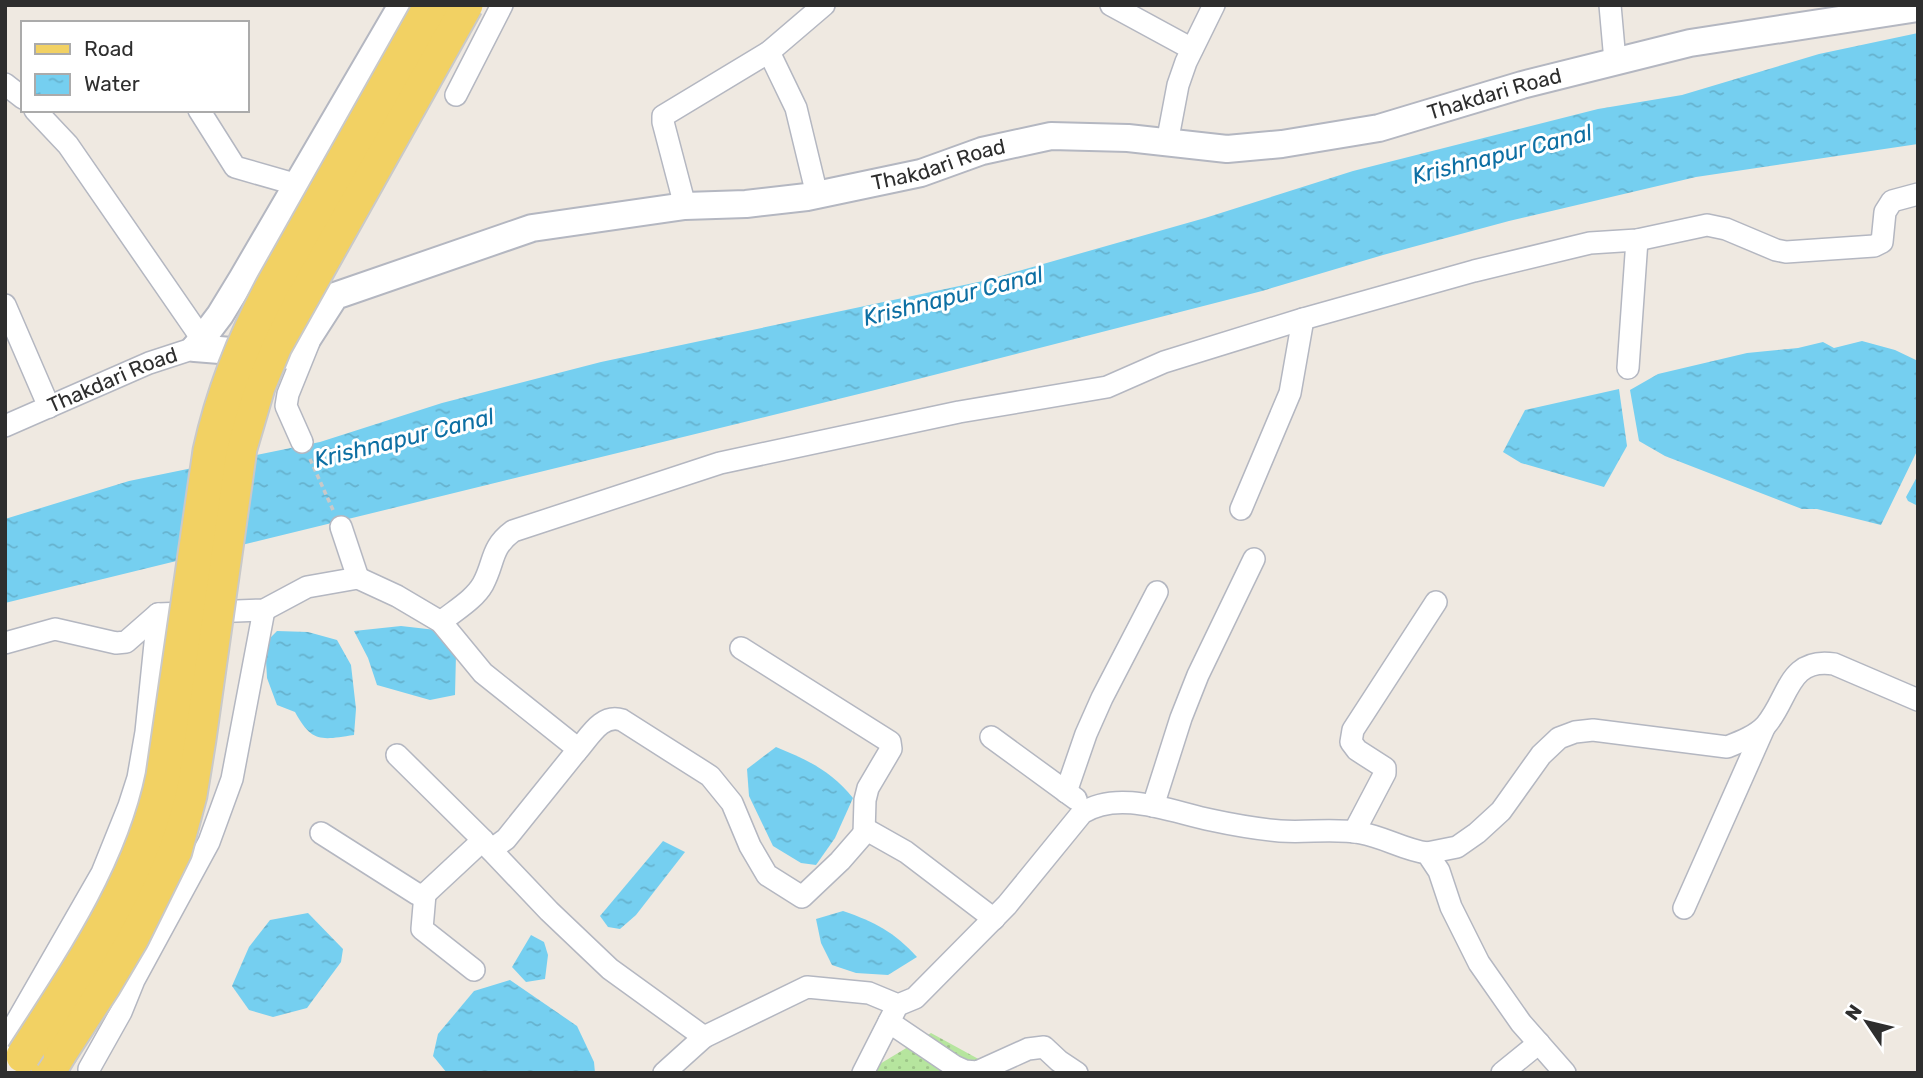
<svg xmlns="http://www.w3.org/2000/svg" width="1923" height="1078" viewBox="0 0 1923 1078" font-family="Rubik,sans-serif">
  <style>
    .grass { fill: url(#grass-dots) }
    .water { fill: url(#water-ripples) }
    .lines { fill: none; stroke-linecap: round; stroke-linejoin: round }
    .minor-casing { stroke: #b4b7c1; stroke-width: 24 }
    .tertiary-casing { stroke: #b4b7c1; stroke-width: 30 }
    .primary-casing { stroke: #c9c9c9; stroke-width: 37 }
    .path { stroke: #c9c9c9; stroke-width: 3.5; stroke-dasharray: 5 3.5; stroke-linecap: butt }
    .minor { stroke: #fff; stroke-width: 21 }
    .tertiary { stroke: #fff; stroke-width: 26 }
    .primary { stroke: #f2d163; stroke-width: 33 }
    .primary-bridge-casing { stroke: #c9c9c9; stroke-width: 37; stroke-linecap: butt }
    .primary-bridge { stroke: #f2d163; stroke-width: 33 }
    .labels { text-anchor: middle; stroke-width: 6; stroke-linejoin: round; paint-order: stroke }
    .street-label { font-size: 21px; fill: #2e2e2e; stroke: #fff }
    .water-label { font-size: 23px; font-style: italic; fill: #0d6fa3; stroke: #fff }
  </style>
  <defs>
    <pattern id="grass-dots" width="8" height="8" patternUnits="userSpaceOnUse" patternTransform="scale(1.75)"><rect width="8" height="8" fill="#b6e59e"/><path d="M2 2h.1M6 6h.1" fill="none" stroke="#9dc588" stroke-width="1.8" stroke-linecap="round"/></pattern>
    <pattern id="water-ripples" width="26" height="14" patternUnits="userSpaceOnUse" patternTransform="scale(1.75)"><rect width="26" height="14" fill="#75cff0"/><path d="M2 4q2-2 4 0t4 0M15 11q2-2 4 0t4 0" fill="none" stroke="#66b2ce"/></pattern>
  </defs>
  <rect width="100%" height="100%" fill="#efe9e1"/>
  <path class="grass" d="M931,1033L1004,1073H865Z"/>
  <g class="water">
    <path d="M1918,33V144L1696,177L1509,221L1383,255L1262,291L875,390L5,603V519L129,481L320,442L442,403L601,362L983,281L1205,218L1353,171L1598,109L1682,95L1819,54Z"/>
    <path d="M1862,341L1895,350L1918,361V449L1881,525L1817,509H1802L1665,456L1639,441L1630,390L1658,374L1747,353L1798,348L1823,342L1834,348Z"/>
    <path d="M1619,389L1627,446L1604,487L1521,463L1503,452L1525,410Z"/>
    <path d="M1918,475V506L1908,501L1906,497Z"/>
    <path d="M401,626L436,630L456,654L455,695L430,700L377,685L368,658L354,631Z"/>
    <path d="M277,631L308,632L337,640L351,665L356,709L354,735C321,740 312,743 295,712L277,705L267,678L265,643Z"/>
    <path d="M776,747C808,760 831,771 853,798L835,838L816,865L801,863L773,846L749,796L747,769Z"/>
    <path d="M663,841L685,852L636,915L620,929L608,927L600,916Z"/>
    <path d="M843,911C875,922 894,932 917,957L888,975L856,973L832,965L821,943L816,919Z"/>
    <path d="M308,913L343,949L341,962L307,1008L273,1017L249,1010L232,986L249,947L270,920Z"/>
    <path d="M531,935L544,942L548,955L545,979L526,982L512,967Z"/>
    <path d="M510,980L577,1026L594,1062L595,1073H447L433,1056L438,1034L474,991Z"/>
  </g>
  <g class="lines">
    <g class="minor-casing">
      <g id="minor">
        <path d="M1111,5L1192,49"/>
        <path d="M1610,5L1615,61"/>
        <path d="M769,52L796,108L817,195"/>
        <path d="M5,84L23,98"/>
        <path d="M456,95L502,5"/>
        <path d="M35,110L68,145L202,339"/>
        <path d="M199,110L235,167L298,185"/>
        <path d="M1167,143L1178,85L1186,62L1214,5"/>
        <path d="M685,206L663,122V116L769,52L824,5"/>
        <path d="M5,305L49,407"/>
        <path d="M1628,368L1637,240"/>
        <path id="s1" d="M5,426L149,363L195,348"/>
        <path d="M302,442L286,406L288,394L309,342"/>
        <path d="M1241,509L1290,393L1303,319"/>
        <path d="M341,527L358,578"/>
        <path d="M441,622C454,611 474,600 483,584C495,562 490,548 513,531L720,463L959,412L1107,387L1164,362L1303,319L1474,271L1590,243L1637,240L1707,225L1726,229L1776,250L1786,252L1874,246L1882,242L1885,212L1892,201L1918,194"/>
        <path d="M5,643L55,629L116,643L126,642L158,614L264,610L307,587L358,578L397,596L441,622L483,673L572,744L576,752L506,839L491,850L549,911L610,969L704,1037L807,987L869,993L898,1005L915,998L1007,905L1082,813C1119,789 1172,812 1211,820C1234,825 1258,829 1280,831C1307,833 1335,828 1361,833C1384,837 1404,850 1427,853L1439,871L1451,907L1479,963L1521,1023L1565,1073"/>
        <path d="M741,648L890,742L891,749L868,788L865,800L864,834"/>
        <path d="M991,737L1076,799"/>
        <path d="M576,752C589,738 601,713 622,720L710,776L732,803L750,846L767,875L802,897L840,861L867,830L906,852L994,919"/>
        <path d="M397,755L483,840"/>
        <path d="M1066,792L1086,734L1102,698L1157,592"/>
        <path d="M1153,806L1181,718L1198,675L1254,559"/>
        <path d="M1354,832L1385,773V768L1357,750L1351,742L1353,730L1436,602"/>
        <path d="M321,833L417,894H425L483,840L491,850"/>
        <path d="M1427,853L1457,847L1477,833L1501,811L1541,755L1559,738L1575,732L1593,730L1727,747C1740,742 1756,736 1766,725C1789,698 1788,657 1834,664L1918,700"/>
        <path d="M425,894L422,929L474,970"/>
        <path d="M1684,908L1764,728"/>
        <path d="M889,1022L954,1066L965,1071L977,1072L1028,1049L1044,1047L1059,1061L1077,1073"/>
        <path d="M5,1042L102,873L129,806L138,778L146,732L158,614"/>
        <path d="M89,1069L121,1012L134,980L209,842L232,779L264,610"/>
        <path d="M664,1073L704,1037"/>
        <path d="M863,1073L895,1010"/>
        <path d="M1502,1073L1539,1043"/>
      </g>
    </g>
    <g class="tertiary-casing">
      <g id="tertiary">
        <path id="s2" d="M195,348L292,356L299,352L335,296L532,228L685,206L746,204L807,197L921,173L982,151L1051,136L1128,138L1227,149L1282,144L1379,128L1522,85L1690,43L1918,8"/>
        <path d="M195,348L220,315L242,279L402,5"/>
      </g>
    </g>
    <g class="primary-casing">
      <path id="primary" d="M48,1073L60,1053"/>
    </g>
    <path class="path" d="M310,459L333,510"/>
    <use href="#minor" class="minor"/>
    <use href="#tertiary" class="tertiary"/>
    <use href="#primary" class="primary"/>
    <g class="primary-bridge-casing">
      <g id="primary-bridge">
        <path d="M60,1053L103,987L132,938L175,851L190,795L199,739L240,448L258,387L275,346L466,5"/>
        <path d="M23,1056C79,969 142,879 163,776L210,451C223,392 244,339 273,285L431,5"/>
      </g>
    </g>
    <use href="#primary-bridge" class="primary-bridge"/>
  </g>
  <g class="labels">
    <g class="street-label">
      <text dy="7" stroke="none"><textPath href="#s2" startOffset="1360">Thakdari Road</textPath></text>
      <text dy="7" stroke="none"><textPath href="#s2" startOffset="793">Thakdari Road</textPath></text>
      <text dy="7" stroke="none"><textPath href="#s1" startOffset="117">Thakdari Road</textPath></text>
    </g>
    <g class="water-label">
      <text transform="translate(1502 154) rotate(-14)" y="8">Krishnapur Canal</text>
      <text transform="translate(953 296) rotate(-14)" y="8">Krishnapur Canal</text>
      <text transform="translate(404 438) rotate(-14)" y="8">Krishnapur Canal</text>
    </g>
  </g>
  <rect width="1923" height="1078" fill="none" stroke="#2e2e2e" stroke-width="14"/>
  <rect x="21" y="21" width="228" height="91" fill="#ffffff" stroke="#ababab" stroke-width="2"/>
  <rect x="35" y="44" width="35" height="10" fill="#f2d163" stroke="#ababab" stroke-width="2"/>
  <text x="84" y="56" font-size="21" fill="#2e2e2e">Road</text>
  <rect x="35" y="74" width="35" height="21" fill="url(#water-ripples)" stroke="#ababab" stroke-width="2"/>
  <text x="84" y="91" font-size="21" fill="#2e2e2e">Water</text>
  <g transform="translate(1867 1022) rotate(305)" stroke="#ffffff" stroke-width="5" paint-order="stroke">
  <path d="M0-5L12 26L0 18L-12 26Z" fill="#2e2e2e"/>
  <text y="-10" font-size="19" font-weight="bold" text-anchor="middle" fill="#2e2e2e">N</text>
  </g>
</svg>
